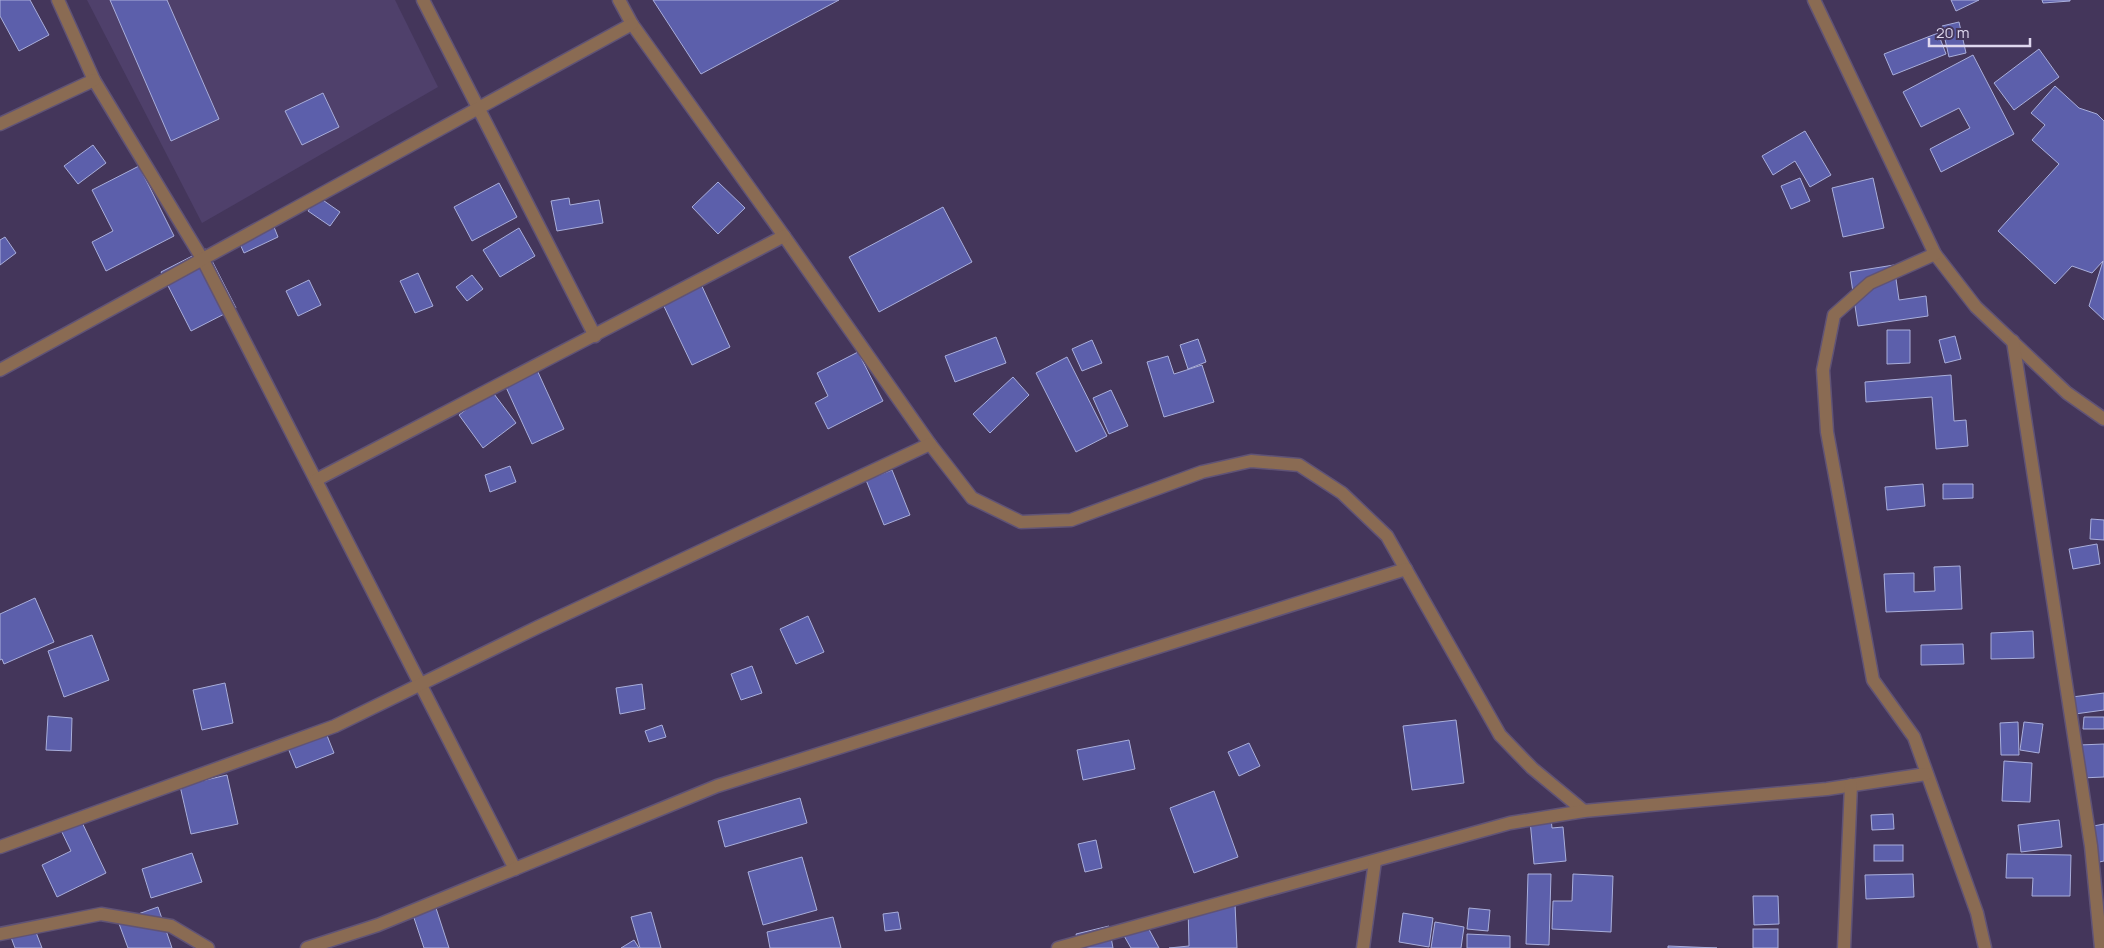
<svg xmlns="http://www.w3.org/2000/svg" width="2104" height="948" viewBox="0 0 2104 948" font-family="Manrope,sans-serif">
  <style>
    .built { fill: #4f406b }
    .building { fill: #5c5fab; stroke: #a9aedb }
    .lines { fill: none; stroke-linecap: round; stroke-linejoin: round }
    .minor-casing { stroke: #605376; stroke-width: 15 }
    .minor { stroke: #8a6b53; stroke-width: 12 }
  </style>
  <rect width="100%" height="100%" fill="#44365b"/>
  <path class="built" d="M87,0H395L438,87L202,223Z"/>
  <g class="building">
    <path d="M0,0H30L49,35L19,51L0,16Z"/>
    <path d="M110,0H167L219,119L171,141Z"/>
    <path d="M653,0H839L701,74Z"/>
    <path d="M1951,0H1979L1956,11Z"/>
    <path d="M2042,0H2070V1L2043,3Z"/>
    <path d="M1959,22L1966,53L1949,57L1942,26Z"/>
    <path d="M1938,33L1946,54L1893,75L1884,54Z"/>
    <path d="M2039,49L2059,77L2014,110L1994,83Z"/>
    <path d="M1973,55L2014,134L1941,172L1930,149L1970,128L1959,108L1921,127L1903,92Z"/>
    <path d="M2055,86L2079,108L2097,114L2104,121V320L2089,306L2103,261L2092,273L2072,266L2055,284L1998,231L2059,164L2032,140L2045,125L2031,113Z"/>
    <path d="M323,93L339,127L302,145L285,111Z"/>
    <path d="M1805,131L1831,175L1810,187L1795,161L1773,175L1762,156Z"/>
    <path d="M93,145L106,163L78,184L64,166Z"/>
    <path d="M139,166L174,236L106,271L92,242L113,231L92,190Z"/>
    <path d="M1800,178L1810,201L1791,209L1781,186Z"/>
    <path d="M1873,178L1884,228L1843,237L1832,188Z"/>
    <path d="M718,182L745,208L718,234L692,207Z"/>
    <path d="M499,183L517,217L472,241L454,207Z"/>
    <path d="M317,196L340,212L330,226L308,211Z"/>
    <path d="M569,198L570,205L599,200L603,223L557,231L551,201Z"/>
    <path d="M943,207L972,262L879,312L849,257Z"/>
    <path d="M272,222L278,237L244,253L237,237Z"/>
    <path d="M519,228L535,256L500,277L483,250Z"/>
    <path d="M5,237L16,253L0,265V240Z"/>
    <path d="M206,249L236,308L191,331L161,272Z"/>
    <path d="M1894,265L1899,300L1926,296L1928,316L1858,326L1850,272Z"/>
    <path d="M418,273L433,306L415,313L400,281Z"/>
    <path d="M472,275L483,289L467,301L456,287Z"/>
    <path d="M309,280L321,305L298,316L286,291Z"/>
    <path d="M700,282L730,347L692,365L661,300Z"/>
    <path d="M1887,330H1910V363L1887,364Z"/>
    <path d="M1955,336L1961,359L1945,363L1939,340Z"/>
    <path d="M996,337L1006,363L955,382L945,356Z"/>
    <path d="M1198,339L1206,362L1188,369L1180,345Z"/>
    <path d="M1092,340L1102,363L1082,371L1072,349Z"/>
    <path d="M858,352L883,401L828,429L815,403L828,396L817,373Z"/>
    <path d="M1168,356L1174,374L1202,365L1214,402L1164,417L1147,362Z"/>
    <path d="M1067,357L1107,436L1076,452L1036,373Z"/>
    <path d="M537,370L564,429L532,444L505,385Z"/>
    <path d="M1951,375L1954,421L1966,420L1968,446L1936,449L1932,397L1866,402L1865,382Z"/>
    <path d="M1013,377L1029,395L990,433L973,414Z"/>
    <path d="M491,390L516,423L483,448L459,415Z"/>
    <path d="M1111,390L1128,426L1109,434L1093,398Z"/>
    <path d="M510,466L516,482L490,492L485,475Z"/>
    <path d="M892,470L910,515L884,525L866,480Z"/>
    <path d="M1923,484L1925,506L1887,510L1885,487Z"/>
    <path d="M1943,484H1973V498L1943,499Z"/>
    <path d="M2091,519L2104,520V540L2090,539Z"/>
    <path d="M2097,544L2100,564L2073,569L2069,549Z"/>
    <path d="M1960,566L1962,609L1886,612L1884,574L1914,573V592L1935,591L1934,567Z"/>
    <path d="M35,598L54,642L4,664L2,659L0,660V614Z"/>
    <path d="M808,616L824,652L796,664L780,629Z"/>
    <path d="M2033,631L2034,658L1991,659V633Z"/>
    <path d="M92,635L109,680L64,697L48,651Z"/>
    <path d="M1963,644L1964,664L1921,665V645Z"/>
    <path d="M752,666L762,693L741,700L731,674Z"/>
    <path d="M225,683L233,723L202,730L193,690Z"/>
    <path d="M642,684L645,709L620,714L616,688Z"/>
    <path d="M2104,693V710L2075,714L2072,697Z"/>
    <path d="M48,716L72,718L71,751L46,750Z"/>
    <path d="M2084,717H2104V729H2083Z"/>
    <path d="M1456,720L1464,783L1412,790L1403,726Z"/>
    <path d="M2018,722L2019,755H2001L2000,723Z"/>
    <path d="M2024,722L2043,724L2039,753L2020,750Z"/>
    <path d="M662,725L666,737L649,742L645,731Z"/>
    <path d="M324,728L334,753L296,768L286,743Z"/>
    <path d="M1129,740L1135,769L1083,780L1077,750Z"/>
    <path d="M1249,743L1260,766L1239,776L1228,752Z"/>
    <path d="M2104,744V777L2081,778L2079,745Z"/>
    <path d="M2004,761L2032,763L2030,802L2002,801Z"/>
    <path d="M227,775L238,824L191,834L180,786Z"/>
    <path d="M1214,791L1238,857L1194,873L1170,808Z"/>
    <path d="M800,798L807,823L725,847L718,821Z"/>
    <path d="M1893,814L1894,829L1872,830L1871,815Z"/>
    <path d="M79,816L106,873L57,897L42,865L71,851L59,826Z"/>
    <path d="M1551,818L1552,828L1563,827L1566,861L1534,864L1530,820Z"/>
    <path d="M2059,820L2062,847L2021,852L2018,825Z"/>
    <path d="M2104,824V861L2090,864L2083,828Z"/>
    <path d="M1096,840L1102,868L1085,872L1078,844Z"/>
    <rect x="1874" y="845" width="29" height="16"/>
    <path d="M192,853L202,882L151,898L142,869Z"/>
    <path d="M2007,854L2071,855L2070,896H2032L2033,878H2006Z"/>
    <path d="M802,857L817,910L763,925L748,872Z"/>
    <path d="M1528,874H1551L1549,945L1526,944Z"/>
    <path d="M1573,874L1613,876L1611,932L1552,929L1553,901H1572Z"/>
    <path d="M1913,874L1914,897L1866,899L1865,875Z"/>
    <path d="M1753,896H1778L1779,924L1754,925Z"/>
    <path d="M1235,904L1237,948H1169L1189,946L1188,906Z"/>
    <path d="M435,905L449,948H424L412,912Z"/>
    <path d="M158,907L172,948H128L118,921Z"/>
    <path d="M1469,908L1490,910L1488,931L1467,929Z"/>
    <path d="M651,912L661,948H640L631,917Z"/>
    <path d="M898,912L901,929L885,931L883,914Z"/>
    <path d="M1403,913L1433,918L1429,947L1399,942Z"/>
    <path d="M833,917L841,948H770L767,932Z"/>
    <path d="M32,922L42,948H15L9,932Z"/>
    <path d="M1145,922L1159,948H1131L1123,934Z"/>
    <path d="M1435,922L1464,927L1461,948H1431Z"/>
    <path d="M1109,926L1113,948H1079L1076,934Z"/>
    <rect x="1753" y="929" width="25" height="19"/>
    <path d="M1467,934L1510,936V948H1467Z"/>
    <path d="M634,940L639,948H621Z"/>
    <path d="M1668,946L1717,948H1668Z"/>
  </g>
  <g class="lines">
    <g class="minor-casing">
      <g id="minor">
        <path d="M58,0L94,80L203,260L515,869"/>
        <path d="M423,0L595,336"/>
        <path d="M619,0L632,24L784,236L930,444L972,498L1021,522L1071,520L1202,472L1251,461L1299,465L1342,493L1387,536L1500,735L1532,768L1584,811"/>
        <path d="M1814,0L1935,254L1976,307L2067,393L2104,419"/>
        <path d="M0,124L94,80"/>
        <path d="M1935,254L1870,283L1834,315L1823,370L1827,432L1873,680L1914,737L1977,913L1985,948"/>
        <path d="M2013,341L2091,846L2101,948"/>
        <path d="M0,370L632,24"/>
        <path d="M316,480L784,236"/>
        <path d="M0,847L335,726L538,627L930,444"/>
        <path d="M0,934L101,914L171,926L208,948"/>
        <path d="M307,948L378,925L717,786L1406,569"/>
        <path d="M1058,948L1510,823L1584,811L1827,789L1926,774"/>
        <path d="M1363,948L1375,861"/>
        <path d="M1844,948L1851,785"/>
      </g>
    </g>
    <use href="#minor" class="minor"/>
  </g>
  <path d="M1929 38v8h101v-8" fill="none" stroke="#dfd8ef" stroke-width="2.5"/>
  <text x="1936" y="38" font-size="15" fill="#dfd8ef" stroke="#44365b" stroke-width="4" paint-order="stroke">20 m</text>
</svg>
